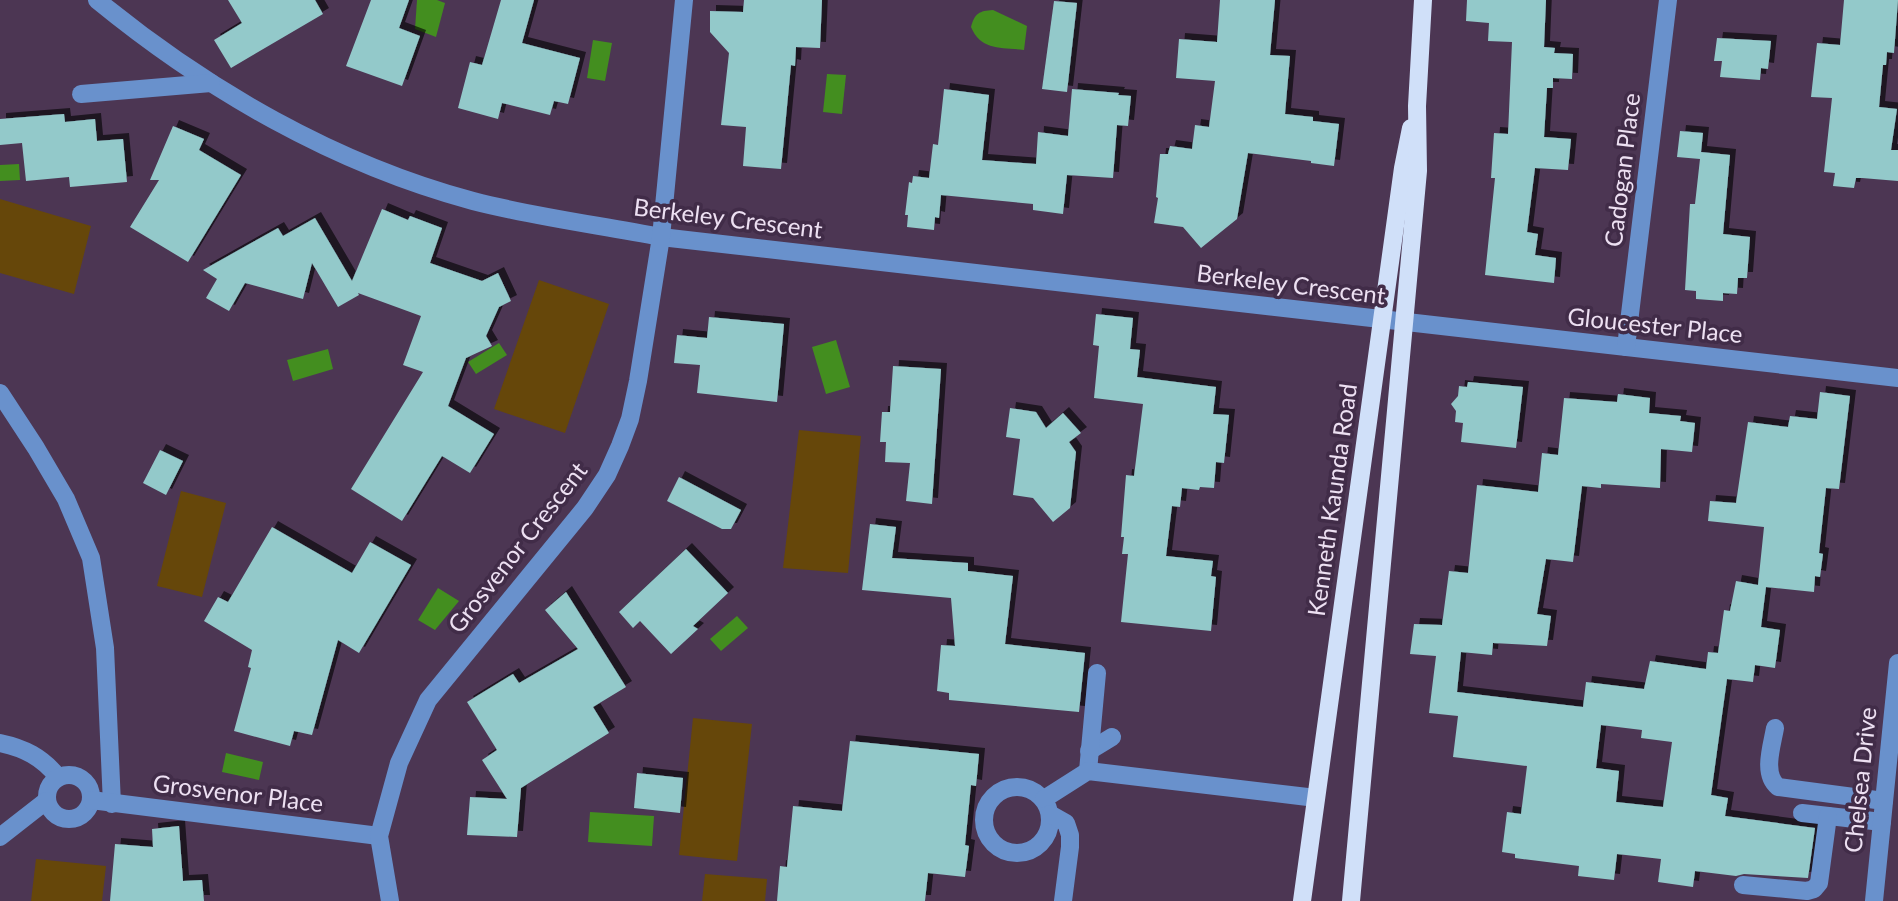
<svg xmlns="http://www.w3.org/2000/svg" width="1898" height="901" viewBox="0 0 1898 901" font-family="Lato,sans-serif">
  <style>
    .green { fill: #66470a }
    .water { fill: #438e1f }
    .building { fill: #93c9ca; fill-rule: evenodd; filter: url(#shadow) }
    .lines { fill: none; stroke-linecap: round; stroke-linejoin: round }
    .minor { stroke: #6991cc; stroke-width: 18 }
    .major { stroke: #d0e0f9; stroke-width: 18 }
    .labels { text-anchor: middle; stroke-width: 7; stroke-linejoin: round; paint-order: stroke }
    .street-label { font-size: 24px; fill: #ede0f2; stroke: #412c48 }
  </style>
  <defs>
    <filter id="shadow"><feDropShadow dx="6" dy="-6" stdDeviation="0" flood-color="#0009"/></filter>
  </defs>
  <rect width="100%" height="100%" fill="#4c3653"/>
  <g class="green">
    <path d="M0,199L91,226L74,294L0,273Z"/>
    <path d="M539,280L609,304L565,433L494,409Z"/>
    <path d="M799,430L861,436L848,573L783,568Z"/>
    <path d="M181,491L226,503L202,597L157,586Z"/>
    <path d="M693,718L752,724L737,861L679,855Z"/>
    <path d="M36,859L106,866L102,901H31Z"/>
    <path d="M705,874L767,879L765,901H702Z"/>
  </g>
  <g class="water">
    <path d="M417,0H437L445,3L436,37L415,29Z"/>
    <path d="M993,10L1027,26L1024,50C1001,47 981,51 971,27C975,13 979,11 993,10Z"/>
    <path d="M593,40L612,43L605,81L587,78Z"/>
    <path d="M827,74L846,75L842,114L823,112Z"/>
    <path d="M19,164L20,180L0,181V165Z"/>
    <path d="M836,340L850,387L826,394L812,347Z"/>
    <path d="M499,343L507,355L476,374L468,362Z"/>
    <path d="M328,349L333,369L293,381L287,360Z"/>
    <path d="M438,588L459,601L435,630L418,620Z"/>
    <path d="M737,616L748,628L721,651L710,639Z"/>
    <path d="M226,753L263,762L259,780L222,772Z"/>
    <path d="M590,812L654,816L652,846L588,842Z"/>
  </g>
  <g class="building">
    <path d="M228,0H315L323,14L231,68L214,40L242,23Z"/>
    <path d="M371,0H409L399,28L420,36L402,86L346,66Z"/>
    <path d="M501,0H534L522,43L580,58L568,104L554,101L550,115L502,103L498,119L458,108L470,62L482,65Z"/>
    <path d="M744,0H822L820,48L796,47L795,66L791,65L781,169L743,166L746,127L721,125L729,53L710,32V11L743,12Z"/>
    <path d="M1220,0H1275L1270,55L1290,56L1285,114L1313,117V121L1339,124L1334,166L1311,163V161L1248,153L1237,219L1201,248L1183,227L1154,223L1158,198L1156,197L1160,154H1168L1170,146L1192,149L1195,125L1209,127L1215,81L1176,78L1179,39L1217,42Z"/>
    <path d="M1467,0H1546L1544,47L1555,48L1554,53L1573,54L1572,79L1553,78V88H1547L1544,137L1571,139L1568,170L1535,168L1527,232L1538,234L1535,255L1556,258L1554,283L1485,275L1495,178H1491L1494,133L1508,134L1512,42L1488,41L1489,23L1466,21Z"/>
    <path d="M1844,0H1898L1894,53L1887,52L1886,65H1883L1879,107L1897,109L1891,150H1898V181L1862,178H1856L1854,188L1833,186L1835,173L1824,172L1832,98L1811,97L1817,43L1840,45Z"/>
    <path d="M1054,1L1077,3L1067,92L1042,89Z"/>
    <path d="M1717,38L1771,41L1768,69L1761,68L1760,80L1720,77L1722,61H1714Z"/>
    <path d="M944,89L989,95L982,160L1036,164L1038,132L1068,136L1072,89L1119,93L1118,95L1131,96L1128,126L1117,125L1113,178L1067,175L1063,214L1033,210V204L941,195L939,218L935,217L934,230L907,227L908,215H905L909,182L912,183L913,176L929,178L933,144L938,145Z"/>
    <path d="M64,114L65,122L95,119L97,141L123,139L127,182L70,187L69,177L26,181L22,143L0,145V119Z"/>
    <path d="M173,126L204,139L199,150L241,175L188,262L130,227L159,180H150Z"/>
    <path d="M1680,131L1703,133L1701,152L1730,155L1723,234L1750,237L1747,278H1738L1737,294L1723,293V301L1696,299V291L1685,290L1690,204H1695L1700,159L1677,157Z"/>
    <path d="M382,209L408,220L410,216L442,228L430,263L482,281L498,273L511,301L499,307L486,336L492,346L466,358L448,406L494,434L470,473L442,456L402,521L351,489L423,372L403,365L421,316L358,293L359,295L338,307L312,263L303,299L245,283L229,311L206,298L217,279L203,270L278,228L283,236L315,218L352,281Z"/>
    <path d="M1096,314L1133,318L1130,349L1140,350L1137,377L1216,387L1213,414L1229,415L1224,463L1216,462L1214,488L1200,487L1199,490L1182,488L1180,507L1172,506L1166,556L1213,561L1211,576L1216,577L1211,631L1121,622L1128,554H1122L1124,537H1121L1126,475L1134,476L1143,404L1094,398L1099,346L1093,345Z"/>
    <path d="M709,317L784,324L777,402L697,393L700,365L674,363L677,335L707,338Z"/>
    <path d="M893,366L941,369L932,504L906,501L910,463L885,462L886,442H880L882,412H890Z"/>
    <path d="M1468,382L1523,387L1516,448L1461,442L1463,423L1455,422L1456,411L1451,404L1458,396L1459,386L1467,387Z"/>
    <path d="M1820,392L1850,396L1839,489L1826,488L1819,553L1823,554L1820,577L1815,576L1814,592L1766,587L1761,627L1780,630L1775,668L1755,665L1753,682L1727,679L1711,795L1728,798L1725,816L1815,828L1808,878L1744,874L1736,876L1695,871L1693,887L1658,882L1661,859L1617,854L1614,880L1578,876L1579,866L1515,858V854L1502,852L1507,812L1521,814L1527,766L1453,757L1458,716L1429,713L1436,656L1410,654L1414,624L1442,625L1449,571L1468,573L1477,485L1538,492L1542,453L1558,455L1564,398L1617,402L1618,394L1650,398L1649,413L1681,416L1680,421L1695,423L1692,452L1661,449L1660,488L1601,484V488L1582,486L1573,562L1546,559L1537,614L1551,616L1547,646L1493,643L1492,655L1461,652L1457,692L1583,707L1586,682L1644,689L1650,661L1706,669L1708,652L1718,653L1724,610L1730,611L1736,581L1758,585L1764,527L1708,521L1710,501L1736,503L1748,422L1788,427L1790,416L1817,419ZM1601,725L1642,730L1641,738L1672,742L1663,807L1616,802L1619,771L1596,768Z"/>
    <path d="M1010,408L1036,412L1046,428L1063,413L1081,433L1069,442L1076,452L1070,508L1053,522L1033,498L1013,495L1020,439L1006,437Z"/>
    <path d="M160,450L183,461L166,495L143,483Z"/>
    <path d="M679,477L741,510L731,529H722L667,501Z"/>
    <path d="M870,524L896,527L892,558L968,563V571L1013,576L1005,644L1085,653L1079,712L949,700V693L937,691L941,645L955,646L951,598L862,590Z"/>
    <path d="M272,527L352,573L370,542L411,565L359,653L338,640L312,735L294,731L290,746L234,731L251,668L248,667L252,650L204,621L218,597L228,602Z"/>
    <path d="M686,549L728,593L693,626L698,629L671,654L640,621L633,628L619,612Z"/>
    <path d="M566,592L626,687L593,707L609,733L521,788L517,837L467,835L470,797L507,799L482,760L497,750L467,702L513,674L519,683L578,649L545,610Z"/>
    <path d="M850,741L979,754L976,786L971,785L965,845L969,846L965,877L928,873L925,901H777L780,866L787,867L793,806L842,811Z"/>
    <path d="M637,773L683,778L680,813L634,808Z"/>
    <path d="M179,826L183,881L202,880L204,901H110L115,844L153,847L152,829Z"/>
  </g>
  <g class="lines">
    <g class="minor">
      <path d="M97,0C207,90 335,164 473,201C535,217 599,225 661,237L1898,378"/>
      <path d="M81,94L211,83"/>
      <path d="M1626,347L1668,0"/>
      <path d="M0,393L36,448L66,499L91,558L105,648L112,804"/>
      <path d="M1775,728C1772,746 1762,774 1778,787L1884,801"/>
      <path d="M0,743C24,748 42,757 58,777"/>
      <path d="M1089,751L1112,737"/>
      <path d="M1088,771L1097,673"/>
      <circle cx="69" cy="797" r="22"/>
      <circle cx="1017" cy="820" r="33"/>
      <path d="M1044,799L1088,771L1316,798"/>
      <path d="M91,800L379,836"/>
      <path d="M1802,813L1882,822"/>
      <path d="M1050,814L1066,823L1070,835V847L1063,901"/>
      <path d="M0,837L46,801"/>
      <path d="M1743,885L1807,891L1814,889L1819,883L1828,816"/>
      <path d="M390,901L379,836L399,763L428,700L585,508L607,475L620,446L630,419L638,381L661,237L684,0"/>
      <path d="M1874,901L1898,663"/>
    </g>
    <g class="major">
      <path d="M1302,901L1403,168L1411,128"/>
      <path d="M1351,901L1418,171L1417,106L1423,0"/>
    </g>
  </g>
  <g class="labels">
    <g class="street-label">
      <text transform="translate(1623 170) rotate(-83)" y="8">Cadogan Place</text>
      <text transform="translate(728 219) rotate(7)" y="8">Berkeley Crescent</text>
      <text transform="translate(1291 285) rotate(7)" y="8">Berkeley Crescent</text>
      <text transform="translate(1655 326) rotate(6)" y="8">Gloucester Place</text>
      <text transform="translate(1333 500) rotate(-82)" y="8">Kenneth Kaunda Road</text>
      <text transform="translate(518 548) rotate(-52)" y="8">Grosvenor Crescent</text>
      <text transform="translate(1861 780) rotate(-84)" y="8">Chelsea Drive</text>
      <text transform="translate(238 794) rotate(7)" y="8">Grosvenor Place</text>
    </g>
  </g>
</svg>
